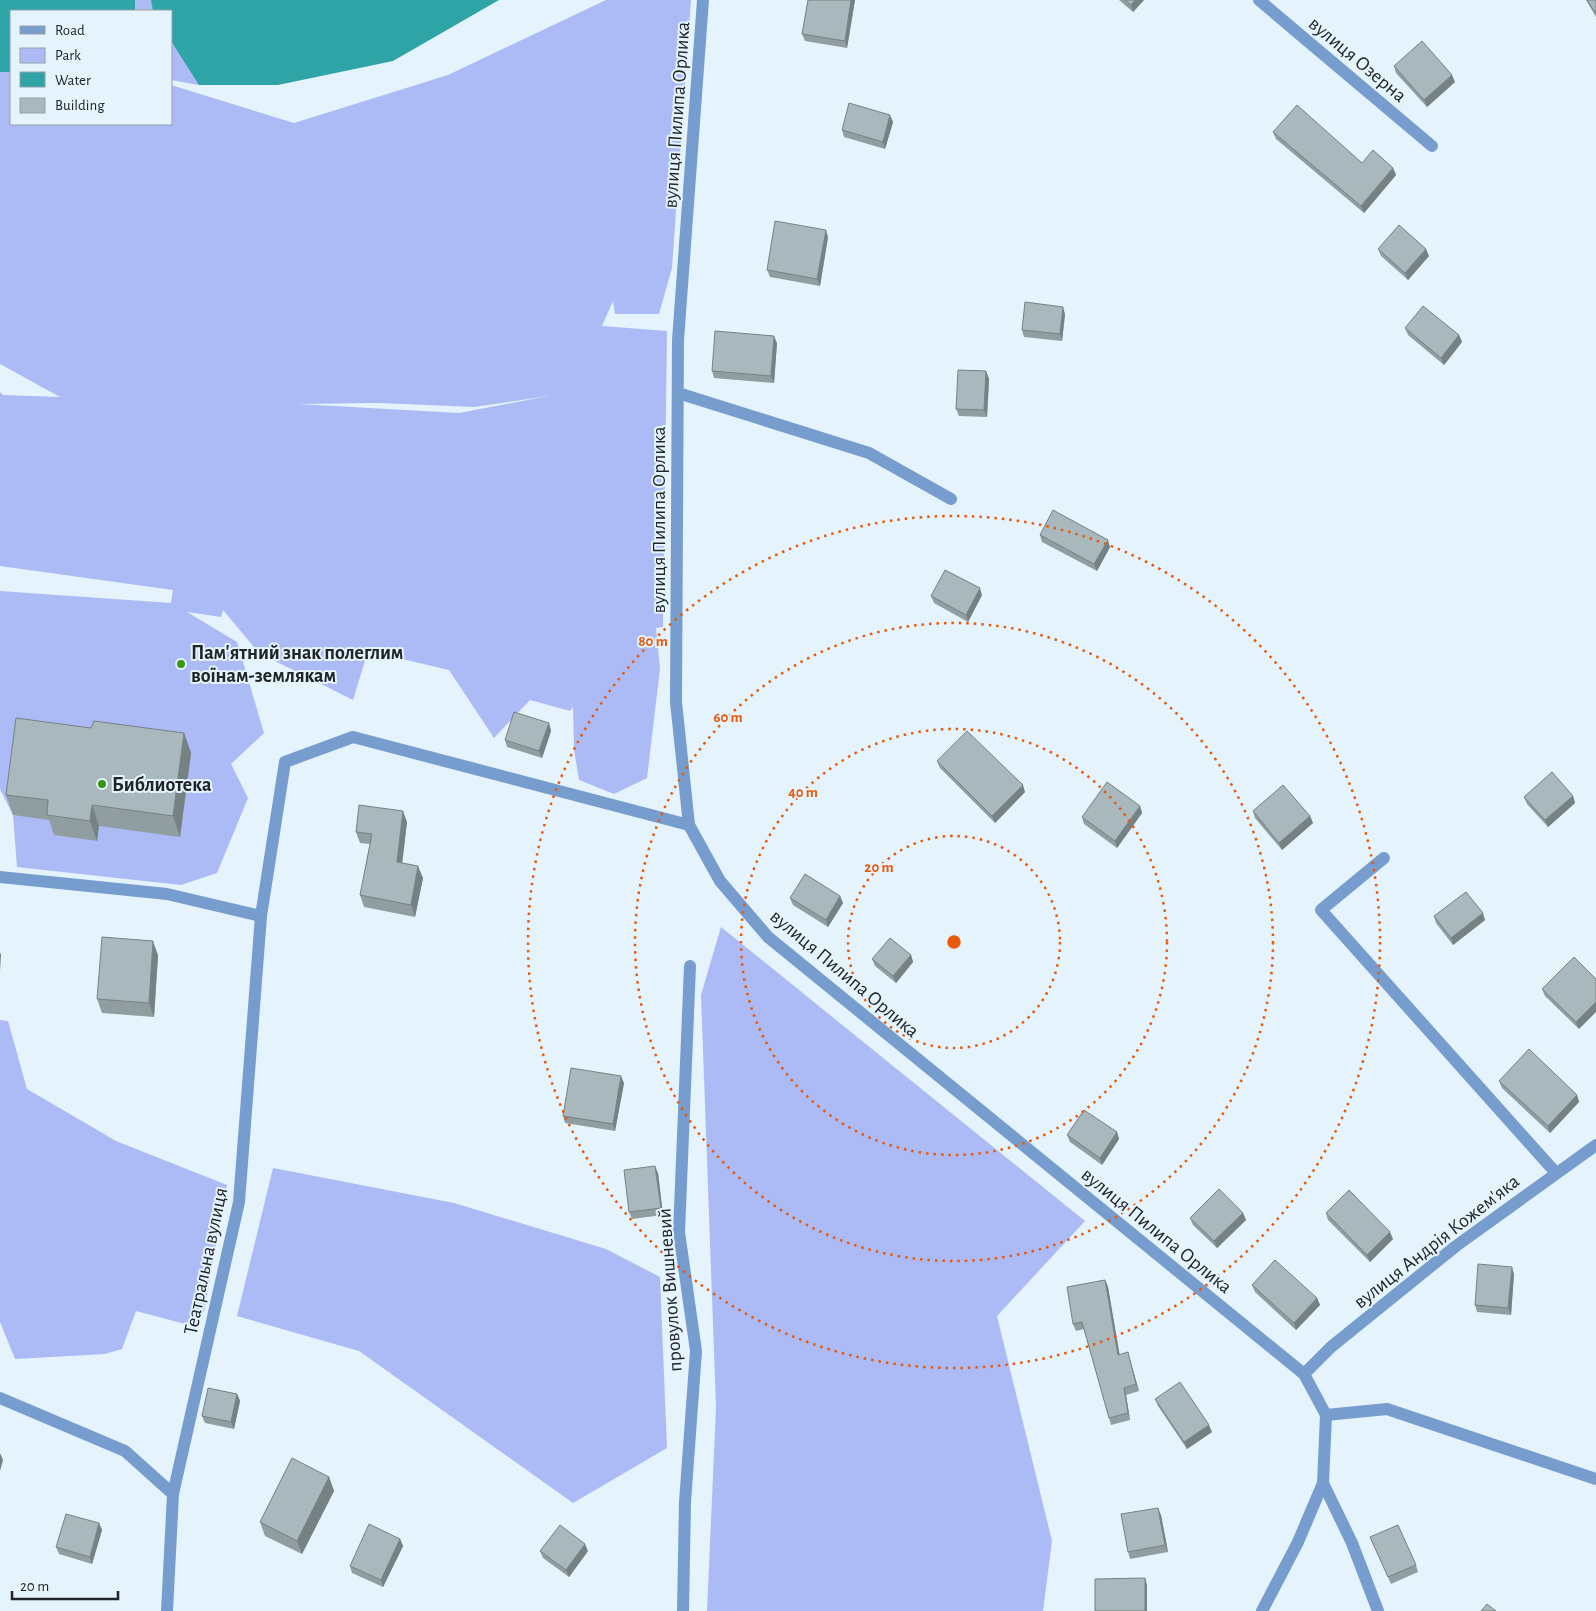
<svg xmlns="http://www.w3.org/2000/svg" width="1596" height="1611" viewBox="0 0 1596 1611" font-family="'Alegreya Sans',sans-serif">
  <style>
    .green { fill: #acbbf5; fill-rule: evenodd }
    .water { fill: #2fa4a6 }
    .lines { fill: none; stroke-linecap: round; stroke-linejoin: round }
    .street { stroke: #769dcd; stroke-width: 12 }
    .wall { fill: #909ea2 }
    .shaded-wall { fill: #768184 }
    .building { fill: #a8b8bc; stroke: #768184 }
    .ring { fill: none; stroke: #e8590c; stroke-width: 2.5; stroke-dasharray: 2.5 5 }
    .poi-dot { fill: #399613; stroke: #e5f3fc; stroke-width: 2 }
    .labels { text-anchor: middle; stroke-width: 4; stroke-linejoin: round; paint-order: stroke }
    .street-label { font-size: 20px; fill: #202528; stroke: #e5f3fc }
    .poi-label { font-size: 20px; font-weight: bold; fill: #202528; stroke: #e5f3fc; text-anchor: start }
    .centre { fill: #e8590c; stroke: #e5f3fc; stroke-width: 2.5 }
    .ring-label { font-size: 15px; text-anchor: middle; font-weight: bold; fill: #e8590c; stroke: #e5f3fc; stroke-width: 4; stroke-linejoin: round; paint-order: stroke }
  </style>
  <rect width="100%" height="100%" fill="#e5f3fc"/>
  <g class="green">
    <path d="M0,0H178L199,85L171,80V11H11V124H171V85L294,123L448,75L606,0H691L672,268L659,314H615L613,301L602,326L667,331L663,627L656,628L660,669L647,778L614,794L579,780L574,749L573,707L570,711L530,700L494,738L449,670L368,651L353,700L259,653L223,610L221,617L187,612L237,642L264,733L231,764L248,798L217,873L181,885L17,867L13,815L0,789V591L171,603L173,590L0,566V392L3,395L60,397L0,364ZM548,396L459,413L298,404L378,403L474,407Z"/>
    <path d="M721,927L1085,1221L997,1316L1052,1541L1043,1611H707L716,1407L701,995Z"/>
    <path d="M0,1020L8,1021L27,1089L116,1141L227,1185L204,1312L189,1325L136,1311L122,1349L105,1354L15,1359L0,1322Z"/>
    <path d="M273,1168L454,1203L606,1249L660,1277L667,1448L573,1503L359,1351L237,1316Z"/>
  </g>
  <g class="water">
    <path d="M0,0H135V11H11V72H0Z"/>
    <path d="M151,0H499L393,61L278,85H199L171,41V11H153Z"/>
  </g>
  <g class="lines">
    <g class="street">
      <path d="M703,0L678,340L676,702L689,825L720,881L768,937L1304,1374L1326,1415L1323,1483L1298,1542L1262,1611"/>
      <path d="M1259,0L1432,146"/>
      <path d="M678,393L869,453L951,499"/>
      <path d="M1384,858L1321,910L1556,1173"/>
      <path d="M0,877L167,894L261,916"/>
      <path d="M1304,1374L1331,1347L1456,1246L1596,1145"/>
      <path d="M0,1398L125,1451L173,1494"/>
      <path d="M1326,1415L1387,1409L1596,1479"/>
      <path d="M1323,1483L1352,1543L1378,1611"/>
      <path d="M167,1611L173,1494L239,1202L261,916L285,762L353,737L689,825"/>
      <path d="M683,1611L685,1502L696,1351L679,1232L690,966"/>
    </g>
  </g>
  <g class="wall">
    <path d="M808,0H855L847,48L805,41L802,34Z"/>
    <path d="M1119,0H1144L1133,12Z"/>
    <path d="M1586,0H1596V17Z"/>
    <path d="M1394,66L1455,82L1427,107L1396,73Z"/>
    <path d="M893,122L885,149L844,137L842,130Z"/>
    <path d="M1273,132L1362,163L1393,168L1396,175L1364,213L1276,139Z"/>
    <path d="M828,237L820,286L770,277L767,270Z"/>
    <path d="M1378,249L1429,256L1408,280L1381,256Z"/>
    <path d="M1065,314L1062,341L1024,337L1022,330Z"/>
    <path d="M1405,328L1459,335L1462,342L1444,365L1408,335Z"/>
    <path d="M777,343L774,383L714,378L712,371Z"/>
    <path d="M986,371L989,379L987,417L959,416L956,409Z"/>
    <path d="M1040,535L1110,547L1097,571L1042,542Z"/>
    <path d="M982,595L968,622L934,603L931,596Z"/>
    <path d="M549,723L551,731L542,758L507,747L505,740Z"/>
    <path d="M91,728L184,733L191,753L180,837L99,826L97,841L54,835L49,820L13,815L6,795Z"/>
    <path d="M937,761L1025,792L995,823L940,768Z"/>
    <path d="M1573,796L1575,803L1548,827L1527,804L1524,797Z"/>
    <path d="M1140,806L1142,813L1117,848L1084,824L1082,817Z"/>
    <path d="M1253,811L1310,816L1313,823L1282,850L1255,818Z"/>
    <path d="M407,822L402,863L423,878L415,917L364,907L360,895L370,844L360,843L356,832Z"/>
    <path d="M840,896L843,903L828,927L793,905L790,898Z"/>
    <path d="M1434,916L1485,920L1453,945L1436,923Z"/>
    <path d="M158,955L154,1017L102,1013L97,999Z"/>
    <path d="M911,955L913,962L896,983L875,966L872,959Z"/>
    <path d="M1574,957L1579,1029L1545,996L1542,989Z"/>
    <path d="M1499,1081L1577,1095L1579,1102L1550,1133L1502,1088Z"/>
    <path d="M624,1083L615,1131L565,1123L563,1116Z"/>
    <path d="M1117,1132L1119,1139L1102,1165L1070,1142L1067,1135Z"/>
    <path d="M658,1173L663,1215L632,1219L629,1212Z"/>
    <path d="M1243,1213L1246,1220L1217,1248L1193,1225L1190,1218Z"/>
    <path d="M1326,1213L1393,1239L1370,1262L1328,1220Z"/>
    <path d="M1514,1274L1511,1315L1477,1312L1475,1305Z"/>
    <path d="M1105,1280L1108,1287L1119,1355L1130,1360L1139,1391L1126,1395L1130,1420L1111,1425L1084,1329L1076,1331L1073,1324Z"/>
    <path d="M1252,1285L1317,1298L1320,1305L1296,1330L1255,1292Z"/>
    <path d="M237,1394L240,1401L234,1429L205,1423L202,1416Z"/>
    <path d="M1155,1399L1212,1432L1187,1449L1158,1406Z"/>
    <path d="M329,1477L334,1491L302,1554L265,1536L260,1522Z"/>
    <path d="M1161,1515L1168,1552L1130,1559L1128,1552Z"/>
    <path d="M99,1523L102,1530L92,1564L59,1554L56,1547Z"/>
    <path d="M1370,1537L1416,1565L1418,1572L1391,1584Z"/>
    <path d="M400,1539L403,1546L383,1587L352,1573L350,1566Z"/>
    <path d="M540,1551H588L569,1577L543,1558Z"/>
  </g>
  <g class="shaded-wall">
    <path d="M851,0H855L847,48L845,41Z"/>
    <path d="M1135,0H1144L1133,12L1131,5Z"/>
    <path d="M1452,75L1455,82L1427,107L1424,100Z"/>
    <path d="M890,115L893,122L885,149L883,142Z"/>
    <path d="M1393,168L1396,175L1364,213L1361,206Z"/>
    <path d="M826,230L828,237L820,286L817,279Z"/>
    <path d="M1426,249L1429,256L1408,280L1405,273Z"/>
    <path d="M1063,307L1065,314L1062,341L1060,334Z"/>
    <path d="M1459,335L1462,342L1444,365L1441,358Z"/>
    <path d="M774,336L777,343L774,383L771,376Z"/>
    <path d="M986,371L989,379L987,417L984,410Z"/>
    <path d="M1108,540L1110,547L1097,571L1094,564Z"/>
    <path d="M980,588L982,595L968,622L966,615Z"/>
    <path d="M549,723L551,731L542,758L539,751Z"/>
    <path d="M184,733L191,753L180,837L173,816Z"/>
    <path d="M1023,785L1025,792L995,823L992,816Z"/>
    <path d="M1573,796L1575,803L1548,827L1545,820Z"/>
    <path d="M92,805L99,826L97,841L90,821Z"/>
    <path d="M1140,806L1142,813L1117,848L1115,841Z"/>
    <path d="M403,811L407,822L401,873L397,862Z"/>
    <path d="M1310,816L1313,823L1282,850L1279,843Z"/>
    <path d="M418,866L423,878L415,917L411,905Z"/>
    <path d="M840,896L843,903L828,927L826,920Z"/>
    <path d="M1483,913L1485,920L1453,945L1451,938Z"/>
    <path d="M153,941L158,955L154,1017L149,1003Z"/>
    <path d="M0,952L1,955L0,971Z"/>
    <path d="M911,955L913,962L896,983L893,976Z"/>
    <path d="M1596,1002V1012L1579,1029L1576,1022Z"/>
    <path d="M621,1076L624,1083L615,1131L613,1124Z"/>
    <path d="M1577,1095L1579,1102L1550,1133L1548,1126Z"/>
    <path d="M1117,1132L1119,1139L1102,1165L1100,1158Z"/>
    <path d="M655,1166L658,1173L663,1215L661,1208Z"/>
    <path d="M1243,1213L1246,1220L1217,1248L1214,1241Z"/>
    <path d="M1390,1232L1393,1239L1370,1262L1367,1255Z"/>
    <path d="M1512,1267L1514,1274L1511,1315L1508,1308Z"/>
    <path d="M1105,1280L1108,1287L1121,1362L1118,1355Z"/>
    <path d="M1317,1298L1320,1305L1296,1330L1294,1323Z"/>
    <path d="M1128,1352L1130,1360L1139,1391L1136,1384Z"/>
    <path d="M1124,1388L1126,1395L1130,1420L1128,1413Z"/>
    <path d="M237,1394L240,1401L234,1429L231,1422Z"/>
    <path d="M1209,1425L1212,1432L1187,1449L1184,1442Z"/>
    <path d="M0,1453L3,1460L0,1471Z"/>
    <path d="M329,1477L334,1491L302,1554L297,1541Z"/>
    <path d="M1158,1508L1161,1515L1168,1552L1165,1545Z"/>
    <path d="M99,1523L102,1530L92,1564L90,1557Z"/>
    <path d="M400,1539L403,1546L383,1587L381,1580Z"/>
    <path d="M585,1544L588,1551L569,1577L566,1570Z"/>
    <path d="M1145,1578L1147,1585V1611H1145Z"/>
  </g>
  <g class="building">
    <path d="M808,0H851L845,41L802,34Z"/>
    <path d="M1125,0H1135L1131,5Z"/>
    <path d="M1587,0H1596V14Z"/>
    <path d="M1422,41L1452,75L1424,100L1394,66Z"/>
    <path d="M849,103L890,115L883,142L842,130Z"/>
    <path d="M1297,105L1362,163L1373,150L1393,168L1361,206L1273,132Z"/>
    <path d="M775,221L826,230L817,279L767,270Z"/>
    <path d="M1399,225L1426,249L1405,273L1378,249Z"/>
    <path d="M1025,302L1063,307L1060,334L1022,330Z"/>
    <path d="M1423,306L1459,335L1441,358L1405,328Z"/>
    <path d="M715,331L774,336L771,376L712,371Z"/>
    <path d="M958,370L986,371L984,410L956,409Z"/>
    <path d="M1053,510L1108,540L1094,564L1040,535Z"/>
    <path d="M945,570L980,588L966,615L931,596Z"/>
    <path d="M514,712L549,723L539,751L505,740Z"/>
    <path d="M16,718L91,728L94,721L184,733L173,816L92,805L90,821L47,815L48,800L6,795Z"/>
    <path d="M967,731L1023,785L992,816L937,761Z"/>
    <path d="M1552,772L1573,796L1545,820L1524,797Z"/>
    <path d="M1107,782L1140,806L1115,841L1082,817Z"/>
    <path d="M1283,785L1310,816L1279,843L1253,811Z"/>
    <path d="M359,805L403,811L397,862L418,866L411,905L360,895L372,834L356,832Z"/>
    <path d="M805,874L840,896L826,920L790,898Z"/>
    <path d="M1466,892L1483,913L1451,938L1434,916Z"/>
    <path d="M102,937L153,941L149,1003L97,999Z"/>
    <path d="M890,938L911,955L893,976L872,959Z"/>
    <path d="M1574,957L1596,979V1002L1576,1022L1542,989Z"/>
    <path d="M1529,1049L1577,1095L1548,1126L1499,1081Z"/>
    <path d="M571,1068L621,1076L613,1124L563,1116Z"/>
    <path d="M1084,1110L1117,1132L1100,1158L1067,1135Z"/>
    <path d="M655,1166L661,1208L629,1212L624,1170Z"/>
    <path d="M1219,1189L1243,1213L1214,1241L1190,1218Z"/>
    <path d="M1349,1190L1390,1232L1367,1255L1326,1213Z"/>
    <path d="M1275,1260L1317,1298L1294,1323L1252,1285Z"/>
    <path d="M1478,1264L1512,1267L1508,1308L1475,1305Z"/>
    <path d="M1105,1280L1118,1355L1128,1352L1136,1384L1124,1388L1128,1413L1109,1418L1082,1322L1073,1324L1067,1287Z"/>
    <path d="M1180,1382L1209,1425L1184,1442L1155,1399Z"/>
    <path d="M208,1388L237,1394L231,1422L202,1416Z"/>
    <path d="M292,1458L329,1477L297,1541L260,1522Z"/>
    <path d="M1158,1508L1165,1545L1128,1552L1121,1514Z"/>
    <path d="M66,1514L99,1523L90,1557L56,1547Z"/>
    <path d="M369,1524L400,1539L381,1580L350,1566Z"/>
    <path d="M560,1525L585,1544L566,1570L540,1551Z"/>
    <path d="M1398,1525L1416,1565L1388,1577L1370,1537Z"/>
    <path d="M1145,1578V1611H1095V1579Z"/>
    <path d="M1487,1604L1496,1611H1481Z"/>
  </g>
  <g class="ring">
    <circle cx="954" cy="942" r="106"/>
    <circle cx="954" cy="942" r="213"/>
    <circle cx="954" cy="942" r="319"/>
    <circle cx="954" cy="942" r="426"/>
  </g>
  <g class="poi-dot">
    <circle cx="181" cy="664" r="5"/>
    <circle cx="102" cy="784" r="5"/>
  </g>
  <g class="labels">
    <g class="street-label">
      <text transform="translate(1358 59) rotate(40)" y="7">вулиця Озерна</text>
      <text transform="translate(676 115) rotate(-86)" y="7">вулиця Пилипа Орлика</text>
      <text transform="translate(658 520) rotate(-90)" y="7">вулиця Пилипа Орлика</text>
      <text transform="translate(845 973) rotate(40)" y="7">вулиця Пилипа Орлика</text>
      <text transform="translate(1157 1230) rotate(39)" y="7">вулиця Пилипа Орлика</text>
      <text transform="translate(1436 1241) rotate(-38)" y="7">вулиця Андрія Кожем'яка</text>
      <text transform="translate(205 1261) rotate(-78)" y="7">Театральна вулиця</text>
      <text transform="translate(669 1290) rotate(-94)" y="7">провулок Вишневий</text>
    </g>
    <g class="poi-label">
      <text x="191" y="659">Пам'ятний знак полеглим<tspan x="191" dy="23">воїнам-землякам</tspan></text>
      <text x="112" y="791">Библиотека</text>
    </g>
  </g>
  <circle cx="954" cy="942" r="8" class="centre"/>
  <g class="ring-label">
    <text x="653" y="646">80 m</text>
    <text x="728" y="722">60 m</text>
    <text x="803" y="797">40 m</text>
    <text x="879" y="872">20 m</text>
  </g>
  <rect x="10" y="10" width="162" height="115" fill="#e5f3fc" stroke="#96a1a7"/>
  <rect x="20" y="26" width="25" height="8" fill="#769dcd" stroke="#96a1a7"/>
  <text x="55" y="35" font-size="15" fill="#202528">Road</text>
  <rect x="20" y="48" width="25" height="15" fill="#acbbf5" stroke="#96a1a7"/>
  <text x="55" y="60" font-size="15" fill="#202528">Park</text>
  <rect x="20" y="72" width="25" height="15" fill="#2fa4a6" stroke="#96a1a7"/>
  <text x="55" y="85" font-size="15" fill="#202528">Water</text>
  <rect x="20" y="98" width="25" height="15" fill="#a8b8bc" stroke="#96a1a7"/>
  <text x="55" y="110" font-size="15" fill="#202528">Building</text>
  <path d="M12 1591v8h106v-8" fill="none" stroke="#202528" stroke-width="2.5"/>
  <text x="20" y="1591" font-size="15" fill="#202528" stroke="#e5f3fc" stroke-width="4" paint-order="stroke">20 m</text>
</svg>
